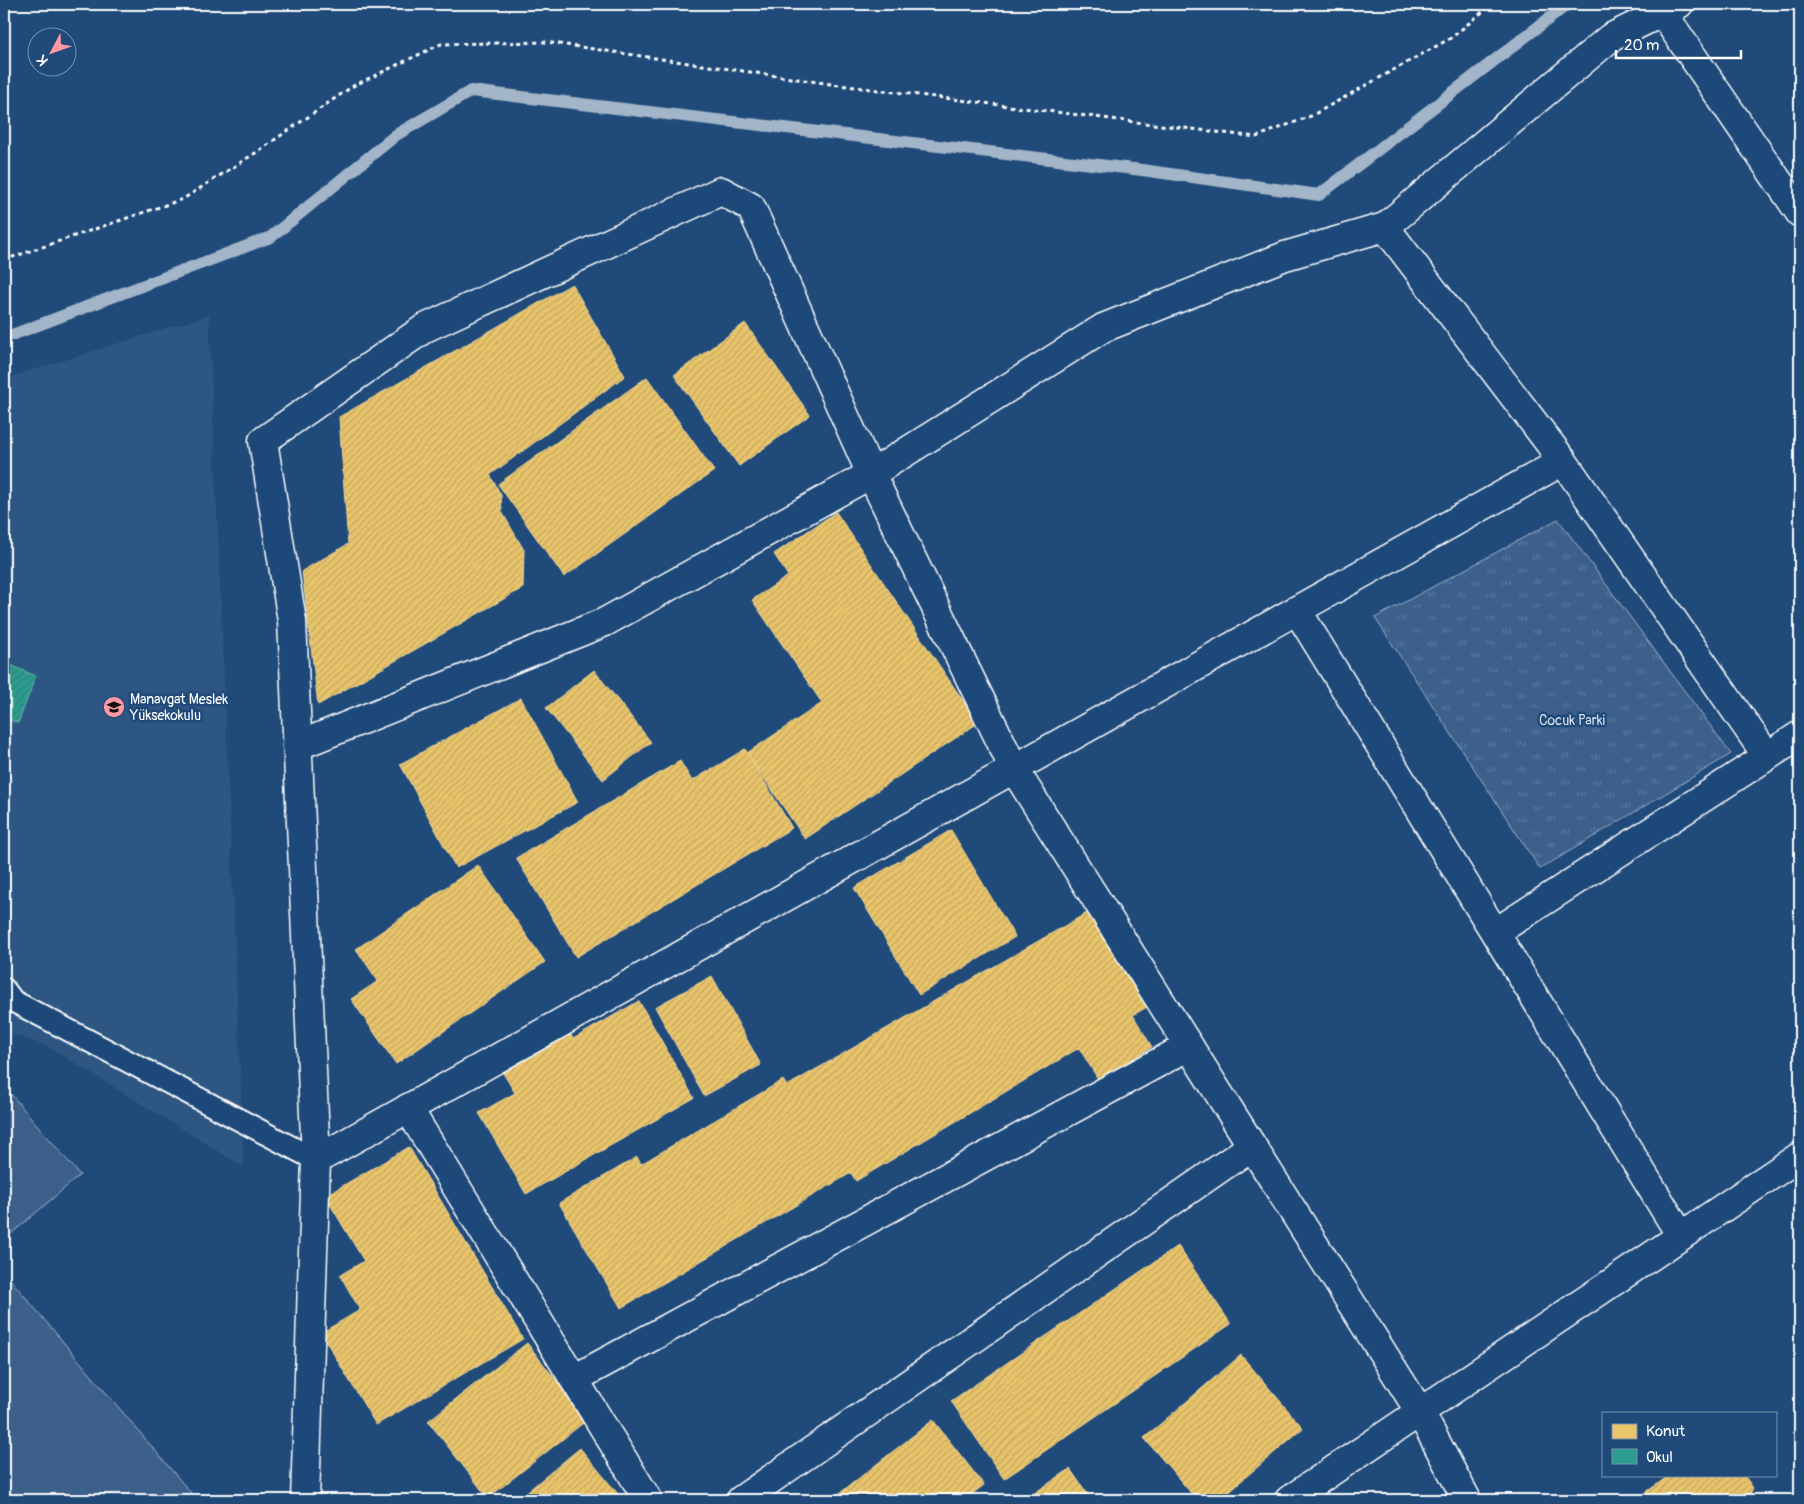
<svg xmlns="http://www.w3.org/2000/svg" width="1804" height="1504" viewBox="0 0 1804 1504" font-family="Pangolin,sans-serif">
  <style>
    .built { fill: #2e5683 }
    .park { fill: url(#park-tufts); stroke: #9eb0c5 }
    .garden { fill: #3c618b; stroke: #9eb0c5 }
    .homes { fill: url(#homes-hatch); stroke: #f0d697 }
    .schools { fill: url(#schools-hatch); stroke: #6abab1 }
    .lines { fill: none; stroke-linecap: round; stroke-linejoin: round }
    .stream { stroke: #a3b5c8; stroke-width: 12 }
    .service-casing { stroke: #fff; stroke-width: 25 }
    .minor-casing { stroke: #fff; stroke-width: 31 }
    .path { stroke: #fff; stroke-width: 3; stroke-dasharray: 4 4; stroke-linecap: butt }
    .service { stroke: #1f4a7a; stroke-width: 21 }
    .minor { stroke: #1f4a7a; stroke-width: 28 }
    .labels { text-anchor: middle; stroke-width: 5; stroke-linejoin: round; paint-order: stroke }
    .poi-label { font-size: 14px; fill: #fff; stroke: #1f4a7a; text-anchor: start }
    .park-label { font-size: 14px; fill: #d8dfe8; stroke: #1f4a7a }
  </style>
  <defs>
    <pattern id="park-tufts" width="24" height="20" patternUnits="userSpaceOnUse" patternTransform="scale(1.25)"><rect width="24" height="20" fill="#3c618b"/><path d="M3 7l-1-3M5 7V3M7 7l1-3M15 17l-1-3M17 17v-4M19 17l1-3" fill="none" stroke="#59799c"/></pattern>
    <pattern id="homes-hatch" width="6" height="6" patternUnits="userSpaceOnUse" patternTransform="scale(1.25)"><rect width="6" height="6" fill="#e9c46a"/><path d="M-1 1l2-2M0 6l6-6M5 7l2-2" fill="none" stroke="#c2a662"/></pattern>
    <pattern id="schools-hatch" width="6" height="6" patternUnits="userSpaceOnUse" patternTransform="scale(1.25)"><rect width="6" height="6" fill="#2a9d8f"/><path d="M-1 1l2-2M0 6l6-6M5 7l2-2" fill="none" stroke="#368178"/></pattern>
  </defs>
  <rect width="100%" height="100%" fill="#1f4a7a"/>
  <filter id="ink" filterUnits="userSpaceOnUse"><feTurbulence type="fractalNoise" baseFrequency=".02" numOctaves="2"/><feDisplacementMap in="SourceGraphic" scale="10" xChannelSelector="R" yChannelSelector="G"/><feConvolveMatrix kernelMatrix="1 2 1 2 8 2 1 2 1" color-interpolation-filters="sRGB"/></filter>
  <g filter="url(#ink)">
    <path class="built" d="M209,315L244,1167L47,1046L15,1035L4,1043V379Z"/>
    <path class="park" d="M1558,519L1731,754L1540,869L1375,618Z"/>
    <g class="garden">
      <path d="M4,1086L80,1175L4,1240Z"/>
      <path d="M4,1272L191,1493L182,1500H4Z"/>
    </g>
    <g class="homes">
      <path d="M572,284L625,376L490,475L501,495L502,512L524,550L523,588L318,705L302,571L348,544L339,417Z"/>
      <path d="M745,323L810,415L739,466L674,375Z"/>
      <path d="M647,377L714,471L564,577L498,484Z"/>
      <path d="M836,512L978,723L805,839L747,753L822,703L752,600L788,576L774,554Z"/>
      <path d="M594,670L651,742L603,780L546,708Z"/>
      <path d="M521,698L578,802L456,868L400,764Z"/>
      <path d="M745,749L792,828L576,957L516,858L680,761L692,781Z"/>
      <path d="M951,830L1015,937L919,995L854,888Z"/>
      <path d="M478,865L545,962L396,1064L351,999L378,981L356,949Z"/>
      <path d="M1099,906L1156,1002L1133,1015L1152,1047L1098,1079L1079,1048L856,1181L851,1173L621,1308L559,1203L637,1157L641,1164L783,1080L787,1086Z"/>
      <path d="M712,976L761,1065L704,1096L655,1007Z"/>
      <path d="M639,1001L694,1098L526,1194L479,1113L515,1093L503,1073L571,1035L573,1039Z"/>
      <path d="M409,1147L523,1339L376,1425L321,1333L360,1310L340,1275L364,1261L325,1196Z"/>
      <path d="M1178,1246L1231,1324L1004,1479L951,1401Z"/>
      <path d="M527,1343L587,1420L488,1498L428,1421Z"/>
      <path d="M1241,1355L1303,1428L1219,1500H1197L1144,1438Z"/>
      <path d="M933,1420L984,1485L964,1500H831Z"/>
      <path d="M580,1448L623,1500H527L523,1495Z"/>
      <path d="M1070,1469L1092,1500H1024Z"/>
      <path d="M1670,1475H1744L1753,1488L1747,1500H1635Z"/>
    </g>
    <path class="schools" d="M8,664L36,676L18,723L4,718V676Z"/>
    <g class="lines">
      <path class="stream" d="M4,338L271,237L396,135L471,91L1142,170L1319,195L1568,4"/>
      <g class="service-casing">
        <path id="service" d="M4,989L13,1001L316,1160"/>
      </g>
      <g class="minor-casing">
        <g id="minor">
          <path d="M1662,12L1800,213"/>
          <path d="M1385,227L1563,461L1767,756"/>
          <path d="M1297,610L1681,1236"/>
          <path d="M297,746L605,622L871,474L1014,769L1420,1412L1467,1500"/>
          <path d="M1496,932L1800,735"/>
          <path d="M408,1108L648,1500"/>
          <path d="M316,1160L1563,461"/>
          <path d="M574,1379L1189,1046"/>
          <path d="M305,1500L316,1160L292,621L263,441L425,328L721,191L751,207L871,474L1103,328L1285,256L1385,227L1610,38L1679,4"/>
          <path d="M741,1500L1252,1146"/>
          <path d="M1289,1500L1800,1156"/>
        </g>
      </g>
      <path class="path" d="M4,260L183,199L257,152L353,86L441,44L546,42L831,84L1256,137L1311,116L1451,38L1492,4"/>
      <use href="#service" class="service"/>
      <use href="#minor" class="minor"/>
    </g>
  </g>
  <defs>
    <g id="university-disc" transform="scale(1.125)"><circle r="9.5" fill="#ff9aa2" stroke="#1f4a7a"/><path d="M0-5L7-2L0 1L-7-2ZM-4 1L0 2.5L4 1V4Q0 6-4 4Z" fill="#111"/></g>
  </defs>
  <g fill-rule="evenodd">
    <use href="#university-disc" x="114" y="707"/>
  </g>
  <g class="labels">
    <g class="poi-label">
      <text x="130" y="704">Manavgat Meslek<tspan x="130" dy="16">Yüksekokulu</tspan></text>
    </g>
    <g class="park-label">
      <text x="1572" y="725">Cocuk Parki</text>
    </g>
  </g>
  <rect width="1804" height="1504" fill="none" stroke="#1f4a7a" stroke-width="20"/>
  <rect x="10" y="10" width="1784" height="1484" fill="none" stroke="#fff" stroke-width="2" filter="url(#ink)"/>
  <rect x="1602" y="1412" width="175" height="65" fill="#1f4a7a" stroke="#7992af"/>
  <rect x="1612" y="1424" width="25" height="15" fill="#e9c46a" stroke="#7992af"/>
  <text x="1646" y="1436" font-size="15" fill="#ffffff">Konut</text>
  <rect x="1612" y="1449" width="25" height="15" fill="#2a9d8f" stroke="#7992af"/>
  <text x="1646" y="1462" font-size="15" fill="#ffffff">Okul</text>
  <g transform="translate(52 52) rotate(229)"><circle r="24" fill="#1f4a7a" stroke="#7992af"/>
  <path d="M0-4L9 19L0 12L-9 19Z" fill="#ff9aa2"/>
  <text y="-8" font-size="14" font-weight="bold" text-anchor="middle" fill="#ffffff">K</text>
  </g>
  <path d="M1616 50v8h125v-8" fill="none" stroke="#ffffff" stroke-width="2.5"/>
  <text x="1624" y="50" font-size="15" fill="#ffffff" stroke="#1f4a7a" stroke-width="4" paint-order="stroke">20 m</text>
</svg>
